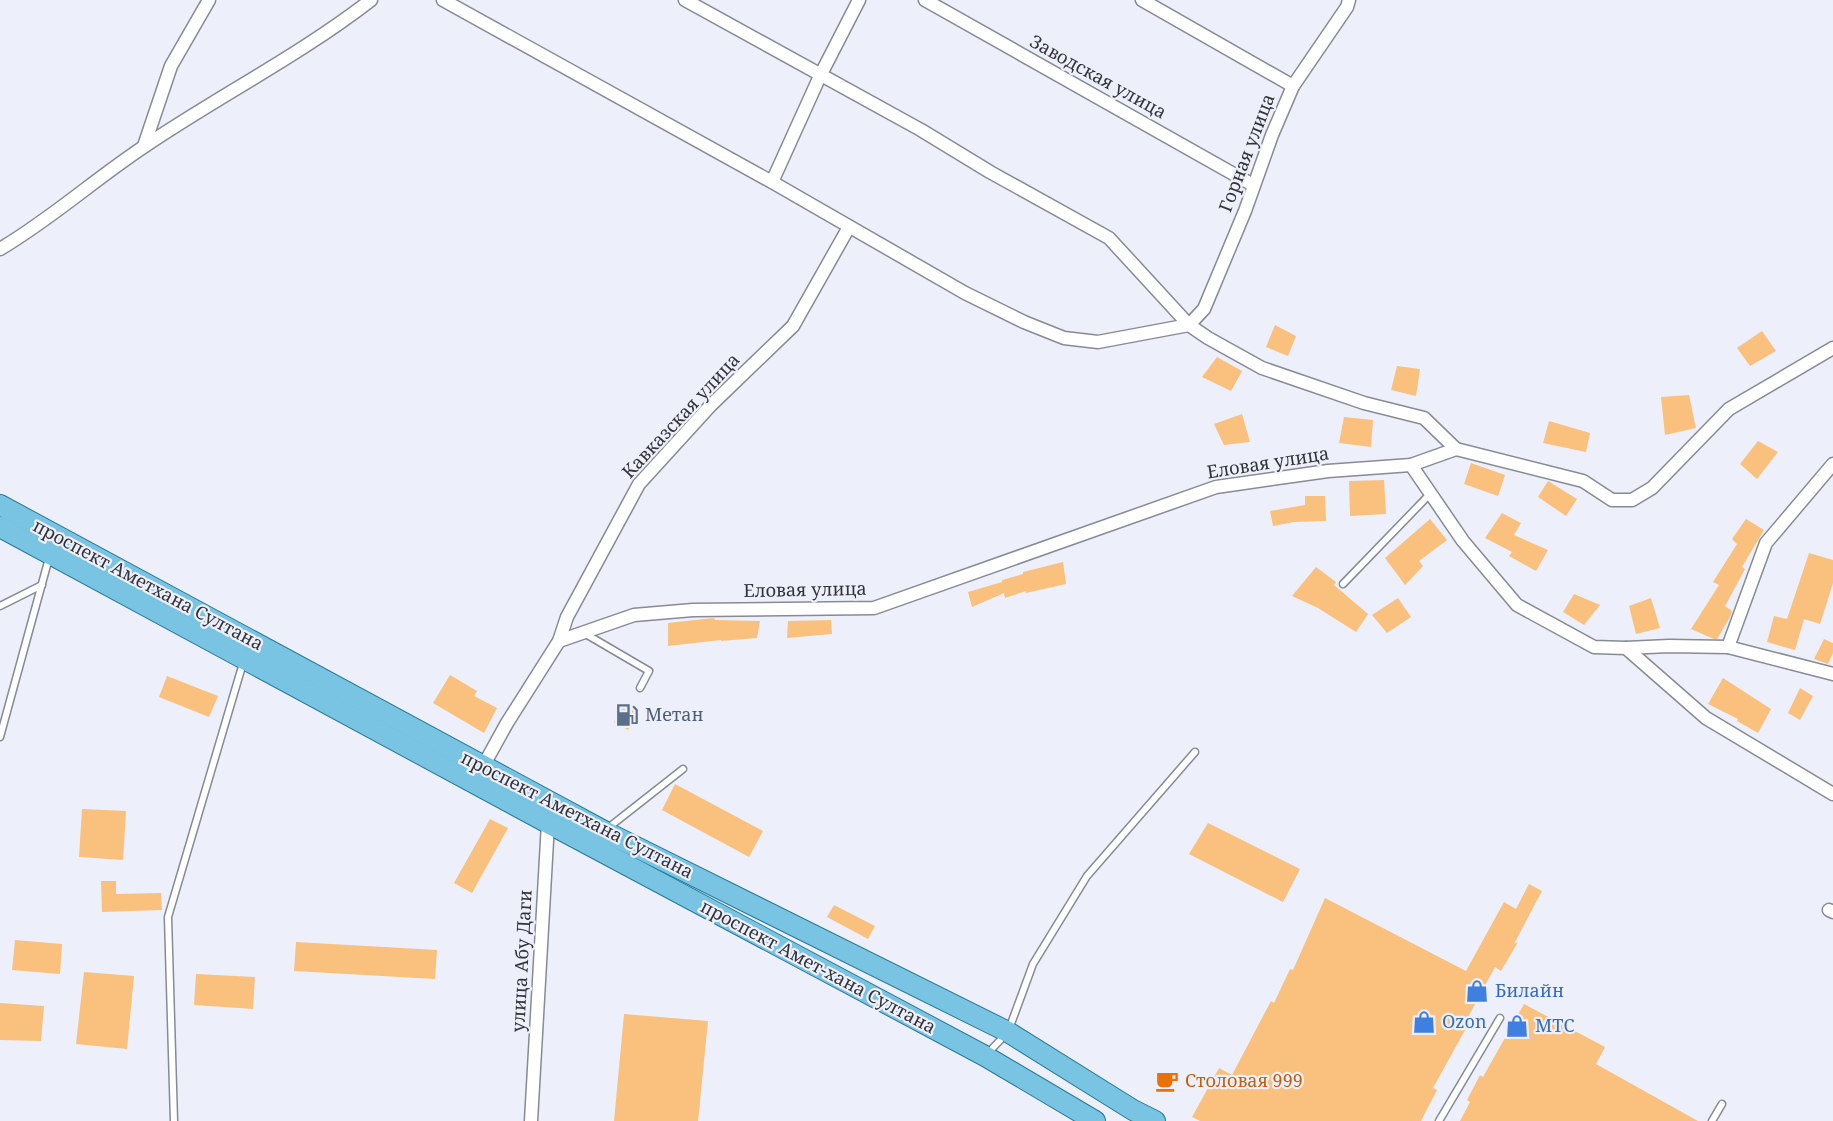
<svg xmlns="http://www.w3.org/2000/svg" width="1833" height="1121" viewBox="0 0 1833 1121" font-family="'Noto Serif',serif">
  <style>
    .building { fill: #fac07d }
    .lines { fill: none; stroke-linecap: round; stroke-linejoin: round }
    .service-casing { stroke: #888a94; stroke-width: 9 }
    .minor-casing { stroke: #888a94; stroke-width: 15 }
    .primary-casing { stroke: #26789a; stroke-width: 22 }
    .service { stroke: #fff; stroke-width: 6 }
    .minor { stroke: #fff; stroke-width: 12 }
    .primary { stroke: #79c4e2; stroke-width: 20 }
    .labels { text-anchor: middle; stroke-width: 4.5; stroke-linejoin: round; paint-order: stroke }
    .street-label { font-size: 18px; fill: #333438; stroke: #edf0fb }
    .service-label { font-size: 18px; fill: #4e5e75; stroke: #edf0fb; text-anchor: start }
    .shop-label { font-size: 18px; fill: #366cbe; stroke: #edf0fb; text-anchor: start }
    .food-label { font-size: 18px; fill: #c56008; stroke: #edf0fb; text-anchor: start }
  </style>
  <rect width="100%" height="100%" fill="#edf0fb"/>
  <g class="building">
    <path d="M1275,325L1296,336L1288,356L1266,347Z"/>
    <path d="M1762,331L1776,351L1750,366L1737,348Z"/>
    <path d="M1217,357L1242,371L1231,391L1202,377Z"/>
    <path d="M1397,366L1420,369L1416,396L1391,390Z"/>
    <path d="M1689,395L1696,428L1665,435L1661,397Z"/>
    <path d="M1242,414L1250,442L1224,445L1214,424Z"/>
    <path d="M1344,417L1373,420L1371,447L1339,443Z"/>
    <path d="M1549,421L1590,433L1586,452L1543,443Z"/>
    <path d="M1758,441L1778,452L1757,479L1740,464Z"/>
    <path d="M1471,463L1505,475L1498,496L1464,484Z"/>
    <path d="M1384,480L1386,514L1350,516L1349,481Z"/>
    <path d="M1548,481L1577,499L1566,516L1538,497Z"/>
    <path d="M1305,496H1325L1326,521L1294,522L1273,526L1270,511L1305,505Z"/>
    <path d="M1502,513L1521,523L1514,535L1548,550L1536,571L1509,556L1512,552L1485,538Z"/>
    <path d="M1430,519L1447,540L1419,561L1423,566L1405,585L1385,558Z"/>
    <path d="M1746,519L1764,530L1742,567L1745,569L1725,606L1732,611L1730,617L1717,639H1714L1691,629L1719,585L1713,582L1737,544L1732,539Z"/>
    <path d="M1809,553L1833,560V583L1820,624L1804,619L1795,650L1767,642L1774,616L1787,619Z"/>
    <path d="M1063,562L1066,584L1026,593V591L1005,598L1004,593L972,607L968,592L1002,582V580L1023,574V572Z"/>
    <path d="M1316,567L1336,582L1334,585L1368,614L1356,632L1318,608L1292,596Z"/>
    <path d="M1574,594L1600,605L1584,625L1563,612Z"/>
    <path d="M1398,598L1411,617L1387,633L1372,615Z"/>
    <path d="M1651,598L1660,628L1636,634L1629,606Z"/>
    <path d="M714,618L715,620L760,621L757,638L721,641V640L668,646V623Z"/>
    <path d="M831,620L832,634L787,638L788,621Z"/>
    <path d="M1824,639L1833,643V653L1828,664L1814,659Z"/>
    <path d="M450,675L477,691L474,696L497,708L484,733L433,703Z"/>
    <path d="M167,676L218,696L209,717L159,697Z"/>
    <path d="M1723,678L1771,709L1758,733L1737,721L1738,719L1708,704Z"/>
    <path d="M1800,688L1813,696L1800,720L1788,713Z"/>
    <path d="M623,705L638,713L628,730L614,722Z"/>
    <path d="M675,784L763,831L749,857L662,810Z"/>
    <path d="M82,809L126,811L123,860L79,857Z"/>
    <path d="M490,819L508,828L472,893L454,883Z"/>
    <path d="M1208,823L1300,869L1283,902L1189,854Z"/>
    <path d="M101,881H116V894L161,893L162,910L102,912Z"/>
    <path d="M1529,884L1542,891L1514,944L1518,942L1501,971L1495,967L1467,1019L1470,1021L1433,1088L1437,1090L1421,1121H1200L1192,1117L1219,1068L1232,1075L1271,1001L1274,1003L1290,969L1293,970L1325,898L1466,971L1504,902L1516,909Z"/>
    <path d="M834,905L875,926L868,939L827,917Z"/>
    <path d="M15,940L62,944L60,974L12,970Z"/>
    <path d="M296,942L437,950L435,979L294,971Z"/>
    <path d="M84,972L134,976L127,1049L76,1044Z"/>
    <path d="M196,974L255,977L253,1009L194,1005Z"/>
    <path d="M0,1003L44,1006L41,1041L0,1040Z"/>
    <path d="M1524,1004L1605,1047L1596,1064L1698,1121H1460L1470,1102L1467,1100L1480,1075L1483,1077Z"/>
    <path d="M624,1014L708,1021L698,1121H614Z"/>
  </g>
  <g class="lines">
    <g class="service-casing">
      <g id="service">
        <path d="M1343,584L1430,494"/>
        <path d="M0,606L42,585"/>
        <path d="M584,633L649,671L640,688"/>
        <path d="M0,737L49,558"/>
        <path d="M608,828L683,769"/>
        <path d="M986,1055L1008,1032L1033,964L1087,876L1195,752"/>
        <path d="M174,1121L168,917L243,663"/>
        <path d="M1439,1121L1500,1018"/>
        <path d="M1712,1121L1722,1104"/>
      </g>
    </g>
    <g class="minor-casing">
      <g id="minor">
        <path d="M443,0L772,182L965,293L1024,322L1064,338L1098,342L1189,325"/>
        <path d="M685,0L921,130L990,172L1109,238L1189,325L1208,338L1262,368L1364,403L1424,418L1456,449"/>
        <path d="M925,0L1253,185"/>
        <path d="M1142,0L1293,86"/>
        <path d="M144,146L171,66L209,0"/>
        <path d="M772,182L820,76L859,0"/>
        <path d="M0,249C51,219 95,179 145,146C219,96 300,55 371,0"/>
        <path d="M1189,325L1204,309L1245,211L1272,135L1293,86L1347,7L1349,0"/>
        <path d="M1411,465L1463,541L1517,605L1594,647L1626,648L1706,718L1833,794"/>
        <path d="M559,641L634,615L693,610L874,608L1216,487L1328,471L1411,465L1456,449L1583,481L1612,500H1632L1652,488L1729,409L1833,348"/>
        <path d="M1728,647L1766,543L1833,464"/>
        <path d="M1626,648L1669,646L1728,647L1833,674"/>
        <path d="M481,770L507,723L559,641L567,617L639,484L711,405L793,326L849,227"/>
        <path d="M1829,910L1833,912"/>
        <path d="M531,1121L548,823L551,820"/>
      </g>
    </g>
    <g class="primary-casing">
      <g id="primary">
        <path d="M0,505L604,831L1008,1032L1133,1110L1155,1121"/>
        <path d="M0,527L548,823L985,1056L1095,1121"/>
      </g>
    </g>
    <use href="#service" class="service"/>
    <use href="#minor" class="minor"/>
    <use href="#primary" class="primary"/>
  </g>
  <defs>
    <g id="fuel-bare" transform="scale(1.8)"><path d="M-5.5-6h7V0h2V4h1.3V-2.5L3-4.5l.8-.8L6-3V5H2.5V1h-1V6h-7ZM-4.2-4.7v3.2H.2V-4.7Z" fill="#5c6f8a" stroke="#edf0fb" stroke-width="2.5" paint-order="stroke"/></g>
    <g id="shop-bare" transform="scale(1.8)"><path d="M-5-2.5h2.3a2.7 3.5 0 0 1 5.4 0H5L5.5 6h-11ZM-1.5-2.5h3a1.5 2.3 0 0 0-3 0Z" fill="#3f7fe0" stroke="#edf0fb" stroke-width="2.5" paint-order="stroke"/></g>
    <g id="cafe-bare" transform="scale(1.8)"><path d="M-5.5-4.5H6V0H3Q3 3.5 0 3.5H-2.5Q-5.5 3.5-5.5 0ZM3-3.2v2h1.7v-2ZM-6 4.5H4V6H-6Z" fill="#e8710a" stroke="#edf0fb" stroke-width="2.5" paint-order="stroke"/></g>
  </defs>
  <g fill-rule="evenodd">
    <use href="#fuel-bare" x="627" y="715"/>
    <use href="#shop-bare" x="1477" y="991"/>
    <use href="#shop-bare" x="1424" y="1022"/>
    <use href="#shop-bare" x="1517" y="1026"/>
    <use href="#cafe-bare" x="1167" y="1081"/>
  </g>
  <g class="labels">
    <g class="street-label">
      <text transform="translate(1098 77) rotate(29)" y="6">Заводская улица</text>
      <text transform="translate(1247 153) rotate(-69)" y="6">Горная улица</text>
      <text transform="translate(681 416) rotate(-47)" y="6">Кавказская улица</text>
      <text transform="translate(1268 463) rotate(-9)" y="6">Еловая улица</text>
      <text transform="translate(148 585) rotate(28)" y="6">проспект Аметхана Султана</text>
      <text transform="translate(805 590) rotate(-1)" y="6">Еловая улица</text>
      <text transform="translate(577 815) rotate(27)" y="6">проспект Аметхана Султана</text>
      <text transform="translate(522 961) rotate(-87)" y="6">улица Абу Даги</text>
      <text transform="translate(818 967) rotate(28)" y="6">проспект Амет-хана Султана</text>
    </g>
    <g class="service-label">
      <text x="645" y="721">Метан</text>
    </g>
    <g class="shop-label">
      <text x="1495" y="997">Билайн</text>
      <text x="1442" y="1028">Ozon</text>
      <text x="1535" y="1032">МТС</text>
    </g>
    <g class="food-label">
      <text x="1185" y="1087">Столовая 999</text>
    </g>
  </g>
</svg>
